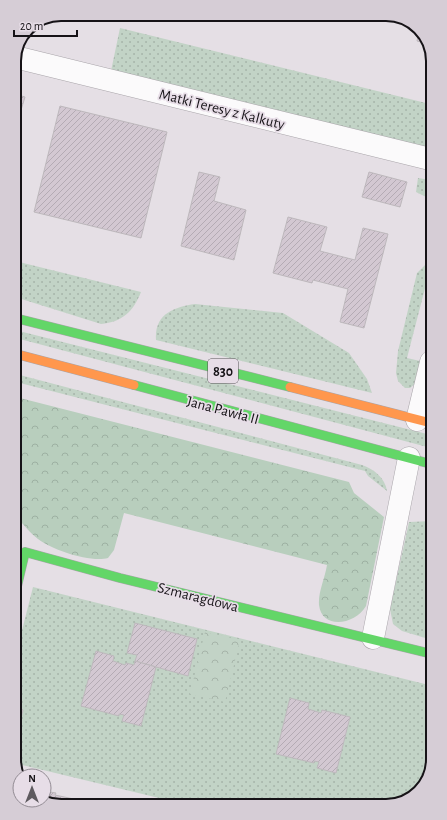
<svg xmlns="http://www.w3.org/2000/svg" width="447" height="820" viewBox="0 0 447 820" font-family="'Alegreya Sans',sans-serif">
  <style>
    .grass { fill: url(#grass-dots) }
    .forest { fill: url(#forest-crowns) }
    .park { fill: url(#park-crowns) }
    .building { fill: url(#building-hatch); stroke: #bdb8bc }
    .lines { fill: none; stroke-linecap: round; stroke-linejoin: round }
    .street-casing { stroke: #a9a5aa; stroke-width: 23 }
    .fast-casing { stroke: #a9a5aa; stroke-width: 10 }
    .slow-casing { stroke: #a9a5aa; stroke-width: 10 }
    .street { stroke: #fbfafb; stroke-width: 22 }
    .fast { stroke: #63d668; stroke-width: 9 }
    .slow { stroke: #ff974d; stroke-width: 9 }
    .labels { text-anchor: middle; stroke-width: 3.5; stroke-linejoin: round; paint-order: stroke }
    .shield { fill: #e7dde7; stroke: #555055; stroke-width: 1 }
    .shield-label { font-size: 14px; font-weight: bold; fill: #161317 }
    .street-label { font-size: 15px; fill: #161317; stroke: #e7dde7 }
    .rim { fill: none; stroke: #161317; stroke-width: 2 }
  </style>
  <defs>
    <pattern id="grass-dots" width="8" height="8" patternUnits="userSpaceOnUse"><rect width="8" height="8" fill="#c2d3c6"/><path d="M2 2h.1M6 6h.1" fill="none" stroke="#a6b4a9" stroke-width="1.8" stroke-linecap="round"/></pattern>
    <pattern id="forest-crowns" width="20" height="18" patternUnits="userSpaceOnUse"><rect width="20" height="18" fill="#b8cebd"/><path d="M2 6a3 3 0 1 1 6 0M12 15a3 3 0 1 1 6 0" fill="none" stroke="#9db0a2"/></pattern>
    <pattern id="park-crowns" width="20" height="18" patternUnits="userSpaceOnUse"><rect width="20" height="18" fill="#c2d3c6"/><path d="M2 6a3 3 0 1 1 6 0M12 15a3 3 0 1 1 6 0" fill="none" stroke="#a6b4a9"/></pattern>
    <pattern id="building-hatch" width="6" height="6" patternUnits="userSpaceOnUse"><rect width="6" height="6" fill="#d3c8d2"/><path d="M-1 1l2-2M0 6l6-6M5 7l2-2" fill="none" stroke="#b4abb4"/></pattern>
  </defs>
  <rect width="100%" height="100%" fill="#e5dfe5"/>
  <g class="grass">
    <path d="M120,28L430,104V149L111,71Z"/>
    <path d="M418,178L430,180V199L416,192Z"/>
    <path d="M430,260V269L407,358L420,361L417,382L410,388H405L398,381L396,373L398,351L417,273Z"/>
    <path d="M15,261L141,292C133,312 122,322 101,324L15,297Z"/>
    <path d="M195,304L283,313L349,353L367,379L372,393L156,340C154,314 174,307 195,304Z"/>
    <path d="M15,330L431,435V448L16,338Z"/>
    <path d="M16,374L362,465C374,469 385,478 387,491L368,476L365,471L16,382Z"/>
    <path d="M432,521V640L402,631L393,624L390,609L409,522Z"/>
    <path d="M33,587L433,686V761L425,785L404,802L188,805L18,764L17,650Z"/>
  </g>
  <path class="forest" d="M16,397L349,482L354,493L384,517L366,606C355,625 322,630 319,605C318,592 325,578 327,565L124,513L114,550L108,558C91,563 52,550 38,539C30,533 23,524 16,516Z"/>
  <path class="park" d="M205,632L240,640L225,702L190,694Z"/>
  <g class="building">
    <path d="M419,31L429,43V44L417,41Z"/>
    <path d="M14,94L25,97L14,133Z"/>
    <path d="M60,106L167,132L141,238L34,212Z"/>
    <path d="M199,172L220,177L214,201L246,210L234,260L181,246Z"/>
    <path d="M369,172L407,182L400,207L362,197Z"/>
    <path d="M288,217L327,227L320,251L355,260L363,228L388,234L364,328L340,322L348,289L313,280L312,283L273,273Z"/>
    <path d="M135,623L197,639L188,676L135,661L137,655L127,653Z"/>
    <path d="M96,651L114,656L113,661L125,665L126,663L134,665L135,661L156,667L141,726L122,721L124,715L119,714V716L81,706Z"/>
    <path d="M290,698L309,703L308,709L321,713L322,710L350,717L336,773L317,768L319,762L314,761V763L276,754Z"/>
    <path d="M17,709L23,710L18,732L17,731Z"/>
    <path d="M44,791L56,793L55,795L97,804V805L58,806L41,800H44Z"/>
  </g>
  <g class="lines">
    <g class="street-casing">
      <g id="street">
        <path d="M15,57L430,159"/>
        <path d="M417,420L431,362"/>
        <path d="M373,638L409,458"/>
      </g>
    </g>
    <g class="fast-casing">
      <g id="fast">
        <path d="M15,318L290,387"/>
        <path d="M134,385L431,464"/>
        <path d="M17,586L25,552L120,578L432,654"/>
      </g>
    </g>
    <g class="slow-casing">
      <g id="slow">
        <path d="M16,354L134,385"/>
        <path d="M290,387L431,423"/>
      </g>
    </g>
    <use href="#street" class="street"/>
    <use href="#fast" class="fast"/>
    <use href="#slow" class="slow"/>
  </g>
  <g class="labels">
    <rect class="shield" x="208" y="359" width="30" height="24" rx="3"/>
    <g class="shield-label">
      <text x="223" y="376">830</text>
    </g>
    <g class="street-label">
      <text transform="translate(222 109) rotate(14)" y="5">Matki Teresy z Kalkuty</text>
      <text transform="translate(223 410) rotate(15)" y="5">Jana Pawła II</text>
      <text transform="translate(198 597) rotate(14)" y="5">Szmaragdowa</text>
    </g>
  </g>
  <path d="M0 0H447V820H0ZM61 21H386A40 40 0 0 1 426 61V759A40 40 0 0 1 386 799H61A40 40 0 0 1 21 759V61A40 40 0 0 1 61 21Z" fill="#d6cdd6" fill-rule="evenodd"/>
  <path class="rim" d="M61 21H386A40 40 0 0 1 426 61V759A40 40 0 0 1 386 799H61A40 40 0 0 1 21 759V61A40 40 0 0 1 61 21Z"/>
  <g transform="translate(32 788)"><circle r="19" fill="#e7dde7" stroke="#938c94"/>
  <path d="M0-3L7 15L0 10L-7 15Z" fill="#5e5a5f"/>
  <text y="-6" font-size="11" font-weight="bold" text-anchor="middle" fill="#161317">N</text>
  </g>
  <path d="M14 30v6h63v-6" fill="none" stroke="#161317" stroke-width="2"/>
  <text x="20" y="30" font-size="12" fill="#161317" stroke="#e7dde7" stroke-width="3" paint-order="stroke">20 m</text>
</svg>
